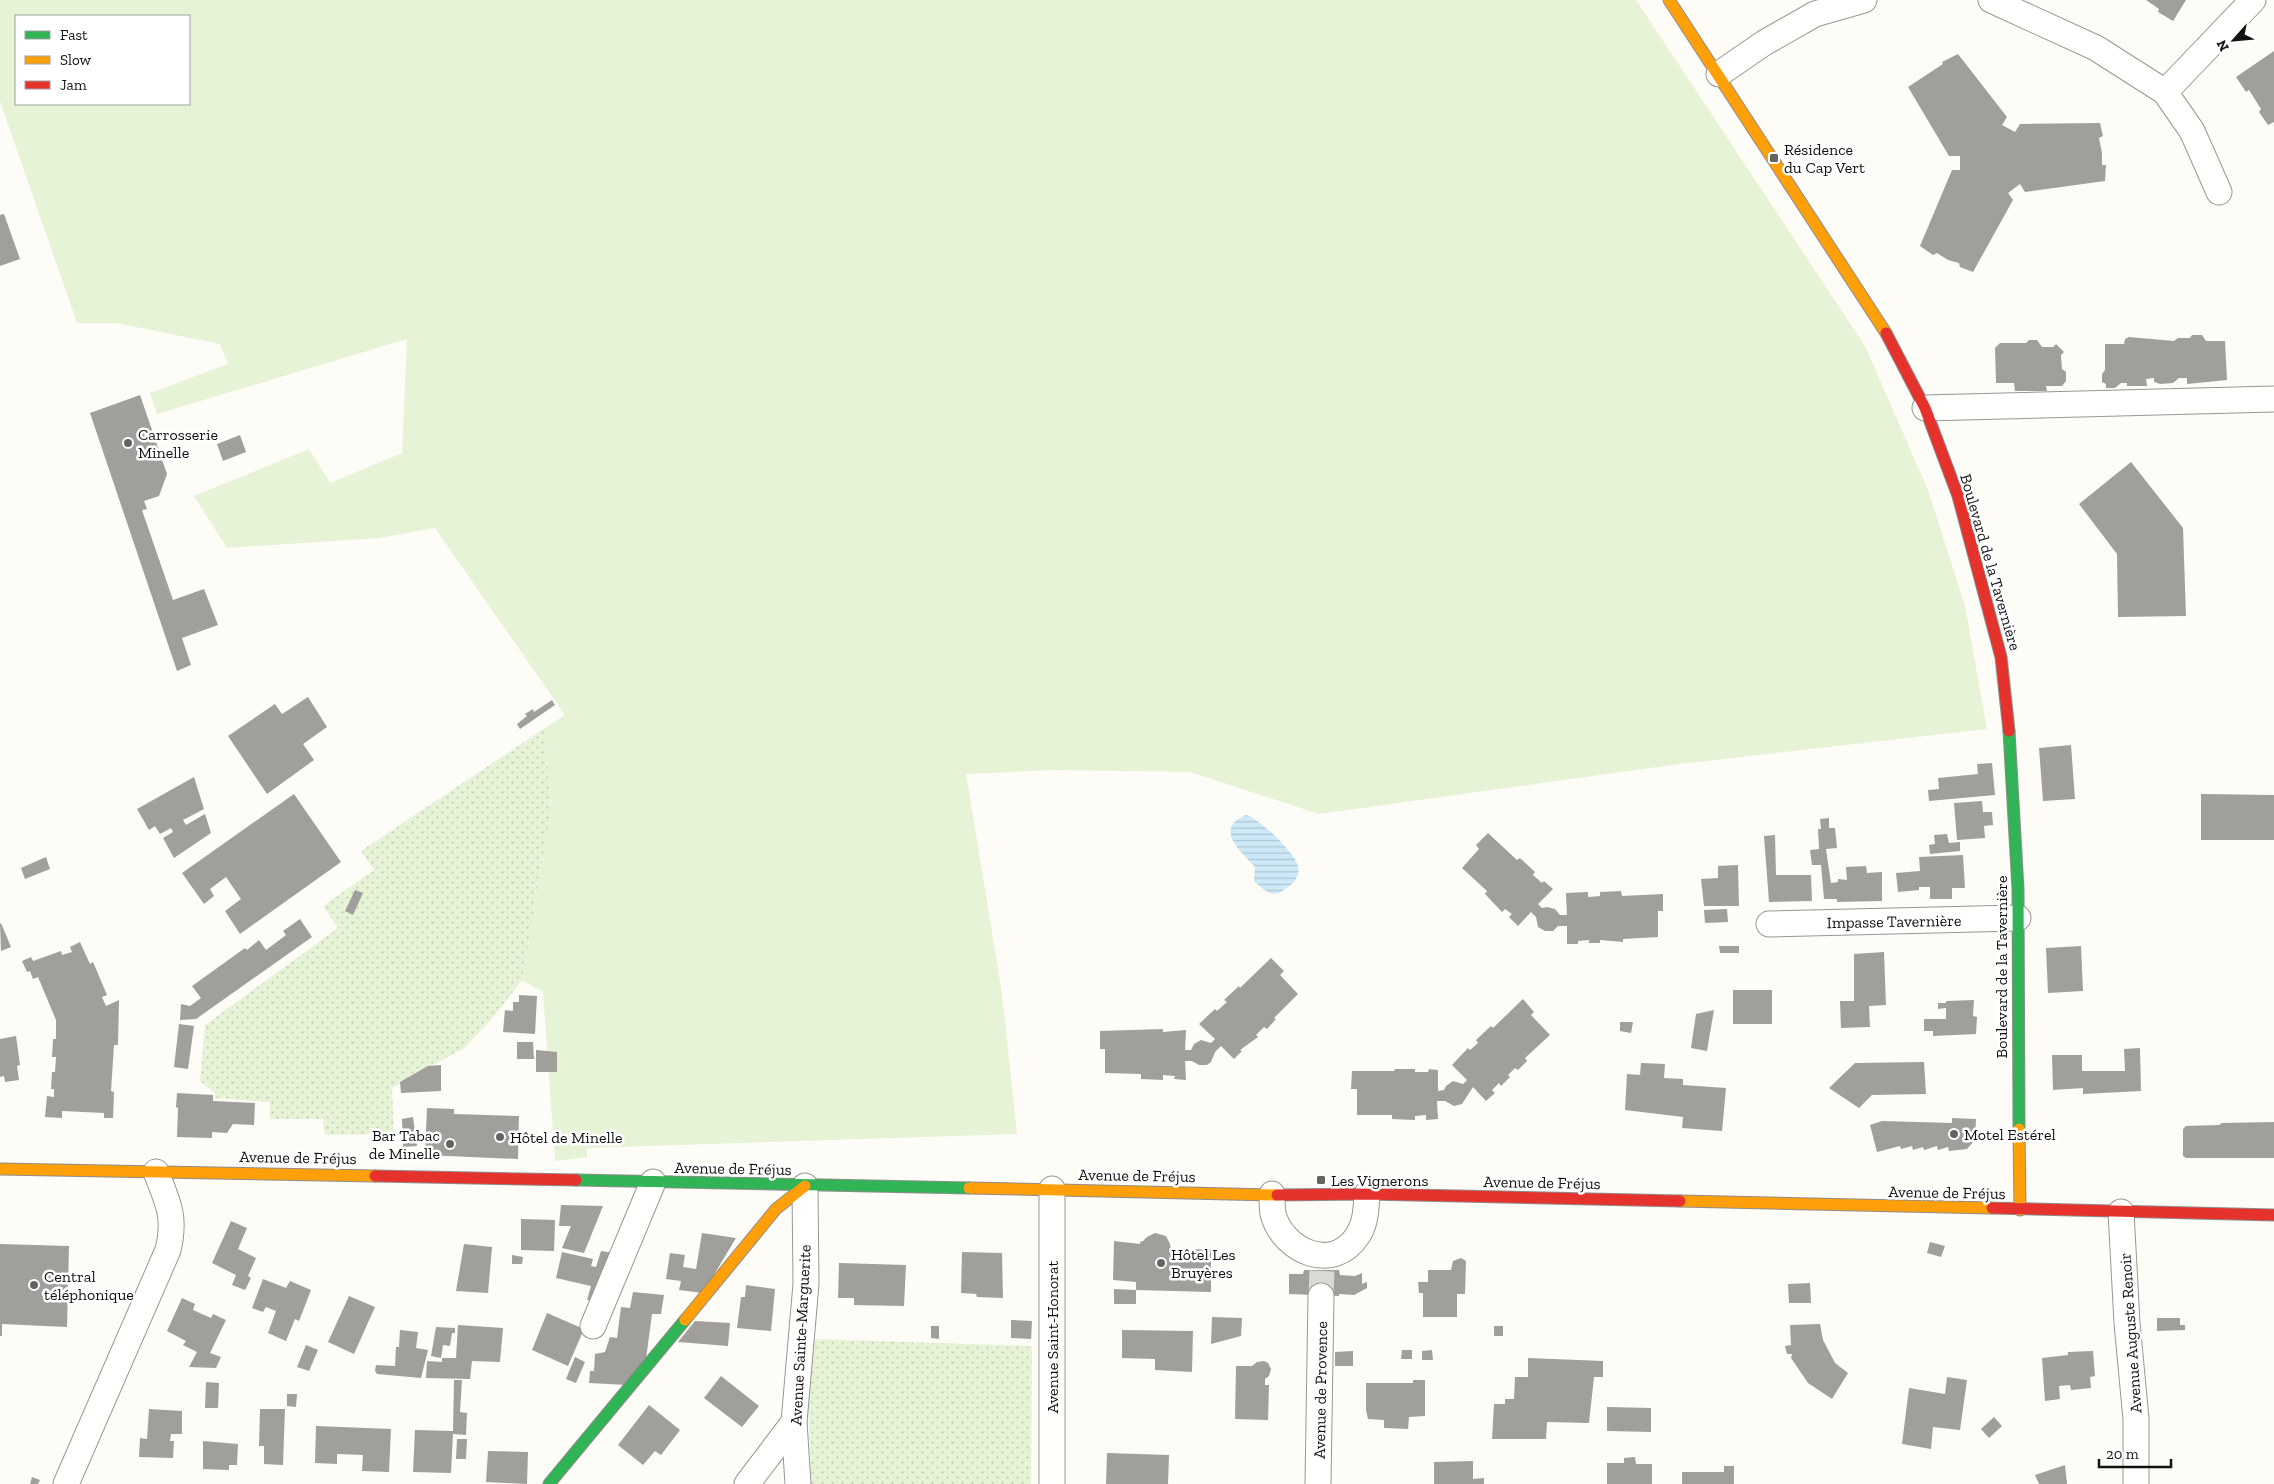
<svg xmlns="http://www.w3.org/2000/svg" width="2274" height="1484" viewBox="0 0 2274 1484" font-family="'Zilla Slab',serif">
  <style>
    .grass { fill: #e7f3d7; fill-rule: evenodd }
    .park { fill: url(#park-dots) }
    .water { fill: url(#water-rules) }
    .building { fill: #a19f9c }
    .lines { fill: none; stroke-linecap: round; stroke-linejoin: round }
    .street-tunnel { stroke: #dad9d4; stroke-width: 25; stroke-dasharray: 25 12; stroke-linecap: butt }
    .street-casing { stroke: #979795; stroke-width: 27 }
    .fast-casing { stroke: #8e8d8b; stroke-width: 13 }
    .slow-casing { stroke: #8e8d8b; stroke-width: 13 }
    .jam-casing { stroke: #8e8d8b; stroke-width: 13 }
    .street { stroke: #fffffe; stroke-width: 25 }
    .fast { stroke: #30b455; stroke-width: 11 }
    .slow { stroke: #ff9f0a; stroke-width: 11 }
    .jam { stroke: #e5322d; stroke-width: 11 }
    .poi-dot { fill: #646362; stroke: #fff; stroke-width: 2 }
    .labels { text-anchor: middle; stroke-width: 5; stroke-linejoin: round; paint-order: stroke }
    .poi-label { font-size: 16px; fill: #111; stroke: #fff; text-anchor: start }
    .street-label { font-size: 16px; fill: #111; stroke: #fff }
  </style>
  <defs>
    <pattern id="park-dots" width="8" height="8" patternUnits="userSpaceOnUse" patternTransform="scale(1.25)"><rect width="8" height="8" fill="#e7f3d7"/><path d="M2 2h.1M6 6h.1" fill="none" stroke="#c5cfb8" stroke-width="1.8" stroke-linecap="round"/></pattern>
    <pattern id="water-rules" width="6" height="5" patternUnits="userSpaceOnUse" patternTransform="scale(1.25)"><rect width="6" height="5" fill="#cde8f7"/><path d="M0 2.5h6" fill="none" stroke="#afc6d3"/></pattern>
  </defs>
  <rect width="100%" height="100%" fill="#fdfcf7"/>
  <path class="grass" d="M0,0H1636L1865,346L1928,490L1965,606L1987,729L1680,764L1319,814L1190,772L1054,770L966,774L1002,993L1017,1134L587,1148V1157L555,1161L543,992L522,980L551,810L545,728L565,715L435,528L380,538L227,548L194,496L309,449L330,483L402,453L407,339L157,414L150,393L228,364L220,344L116,323H77L0,101ZM16,16H189V104H16Z"/>
  <g class="park">
    <path d="M545,728L551,810L522,980L491,1020L464,1048L392,1088L394,1134L325,1135L323,1119H270V1102L215,1098V1093L200,1081L205,1025L338,928L323,906L374,870L361,851Z"/>
    <path d="M813,1339L1032,1346L1031,1484H811L808,1394Z"/>
  </g>
  <path class="water" d="M1246,815C1259,818 1295,853 1298,866C1300,872 1297,876 1295,881C1276,898 1272,898 1254,881L1255,867C1241,851 1213,829 1246,815Z"/>
  <g class="building">
    <path d="M2146,0H2186L2173,21L2158,12L2159,9Z"/>
    <path d="M2274,51V122L2268,125L2259,112L2261,109L2249,90L2246,92L2236,77Z"/>
    <path d="M1958,54L2007,117L2002,125L2015,132L2020,124L2100,123L2103,136L2099,138L2102,153V165H2106L2105,181L2025,192L2020,184L2008,193L2013,200L1973,272L1960,267L1959,263L1948,260L1937,253L1933,255L1920,246L1952,170H1960V156H1949L1908,87L1943,64L1942,62Z"/>
    <path d="M4,214L20,259L0,266V215Z"/>
    <path d="M2192,335H2202L2206,341H2225L2227,380L2187,384V378H2179L2173,383L2160,384L2154,382V378L2146,379L2147,386H2127V383H2121L2115,388H2106V384L2102,382V374L2105,370V344H2124L2125,339L2129,337L2174,341L2178,338H2190Z"/>
    <path d="M2029,340H2037L2042,347H2053L2056,344L2064,352L2061,355L2062,369L2066,372V381L2062,386H2046L2047,391H2015L2014,383H1996L1995,348L2000,343H2026Z"/>
    <path d="M140,395L167,474L159,496L144,501L147,509L142,510L173,600L204,589L218,625L182,638L191,665L177,671L90,413Z"/>
    <path d="M240,435L246,452L223,461L217,444Z"/>
    <path d="M2131,462L2183,528L2186,616L2118,617L2117,554L2079,504Z"/>
    <path d="M308,697L327,727L303,744L314,760L267,794L228,736L275,704L282,714Z"/>
    <path d="M552,700L555,705L520,729L517,724L527,716L525,714L533,709L534,712Z"/>
    <path d="M2071,745L2075,799L2043,801L2039,748Z"/>
    <path d="M1992,763L1995,795L1929,801L1928,790L1939,789L1938,778L1978,774L1977,764Z"/>
    <path d="M194,777L204,809L183,820L186,825L205,814L211,833L174,858L163,838L173,832L171,828L160,834L155,826L149,830L137,809Z"/>
    <path d="M294,794L341,862L240,934L225,911L241,899L226,877L210,889L214,896L204,904L182,873Z"/>
    <path d="M2201,794L2274,795V840H2201Z"/>
    <path d="M1982,801L1983,812H1992L1993,825L1984,826L1985,838L1957,840L1954,803Z"/>
    <path d="M1829,818V828H1835L1837,848L1826,849L1831,883L1838,882V879L1847,880L1846,867L1866,866L1867,873L1882,872V901L1837,902V899H1824L1821,865H1812L1810,850L1819,849L1818,829H1821L1820,819Z"/>
    <path d="M1488,833L1517,860L1520,858L1535,872L1533,875L1542,883L1544,881L1553,889L1538,904L1542,908L1547,907L1555,909L1560,915H1567L1566,893L1588,892V897L1600,896V892L1621,891L1622,896L1663,894V911H1658V937L1623,939V942L1600,940V943H1589V940L1578,941V944H1567V926H1558L1553,931H1545L1538,927L1536,917L1531,912L1518,926L1509,917L1512,914L1505,909L1502,912L1485,894L1487,891L1462,868L1479,849L1476,845Z"/>
    <path d="M1947,834L1949,843L1960,842V851L1930,854L1929,845L1935,844L1934,835Z"/>
    <path d="M1775,835L1776,875H1811L1812,901L1769,902L1764,836Z"/>
    <path d="M1963,855L1965,888H1952V899H1930V887H1919V890L1898,892L1896,873L1920,871L1919,857Z"/>
    <path d="M46,857L50,869L25,879L21,868Z"/>
    <path d="M1738,865L1739,906H1704L1701,879L1718,878V866Z"/>
    <path d="M355,890L363,893L353,915L345,911Z"/>
    <path d="M1727,909L1728,922L1705,923L1704,910Z"/>
    <path d="M300,919L312,937L196,1019L180,1020L181,1004L190,1006L201,998L192,986L245,948L247,950L259,940L266,950L286,935L283,931Z"/>
    <path d="M1,923L11,947L1,951L0,924Z"/>
    <path d="M80,942L90,964L93,962L107,995L102,997L106,1006L119,1000L118,1045H114L111,1091L114,1092L113,1118H104V1113L62,1111V1118L45,1117L47,1096L54,1097V1089H51L52,1072H55L56,1057H52L53,1039H56V1020L38,977L33,979L30,971L27,972L22,961L31,957L33,961L61,951L62,955L72,952L70,947Z"/>
    <path d="M1719,946H1739V953H1720Z"/>
    <path d="M2081,946L2083,991L2048,993L2046,948Z"/>
    <path d="M1884,952L1886,1005L1869,1006L1870,1027L1841,1028L1840,1001H1854V954Z"/>
    <path d="M1271,958L1284,971L1280,975L1298,994L1274,1018L1276,1019L1267,1029L1264,1027L1256,1035L1258,1037L1240,1050L1242,1051L1234,1059L1221,1046L1215,1052L1211,1062L1207,1065H1199L1192,1061H1185L1186,1080L1174,1079L1175,1076L1163,1075V1080L1141,1079V1074L1105,1073V1049H1100V1031L1163,1029V1032L1186,1030L1185,1050H1191L1194,1044L1201,1040L1211,1043L1215,1039L1199,1024L1215,1009L1217,1011L1227,1002L1224,1000L1239,986L1240,988Z"/>
    <rect x="1733" y="990" width="39" height="34"/>
    <path d="M519,995L537,996L535,1034L503,1032L505,1010L513,1011V1002H519Z"/>
    <path d="M1523,999L1534,1012L1531,1015L1550,1035L1525,1058L1527,1061L1518,1070L1515,1068L1508,1075L1510,1077L1501,1086L1499,1083L1492,1090L1495,1093L1486,1101L1473,1087L1462,1104L1454,1106L1445,1101H1437L1438,1119L1426,1120V1115L1415,1116V1120L1392,1119V1115H1357V1089H1351L1352,1071H1394L1395,1069H1415V1072H1428L1429,1069L1438,1070V1091L1444,1090L1446,1086L1453,1081L1463,1084L1467,1080L1452,1065L1468,1048L1470,1050L1478,1043L1476,1040L1491,1026L1493,1028Z"/>
    <path d="M1974,1000L1973,1016L1977,1017L1976,1034L1933,1036V1031H1924V1019H1946V1008L1938,1009V1003H1946V1001Z"/>
    <path d="M1714,1010L1707,1051L1691,1048L1696,1014Z"/>
    <path d="M1620,1022H1633L1631,1033L1620,1031Z"/>
    <path d="M179,1024L194,1026L188,1069L174,1067Z"/>
    <path d="M16,1036L20,1065L17,1066L19,1080L5,1082L4,1076L0,1077V1039Z"/>
    <path d="M517,1042H533L534,1059H517Z"/>
    <path d="M2140,1048L2141,1091L2083,1094V1088L2053,1090L2052,1055H2082V1071H2125L2124,1049Z"/>
    <path d="M536,1050L557,1052V1072H536Z"/>
    <path d="M1924,1062L1926,1094L1872,1095L1859,1108L1829,1088L1855,1063Z"/>
    <path d="M1641,1063L1665,1064L1664,1078L1683,1079V1085L1726,1088L1722,1131L1682,1128L1683,1117L1625,1110L1627,1074L1640,1075Z"/>
    <path d="M441,1065V1091L401,1093L400,1082L428,1066Z"/>
    <path d="M177,1093L213,1095V1101L255,1103L254,1125L233,1124L227,1133L212,1132V1138L177,1137L178,1108L176,1107Z"/>
    <path d="M427,1108L454,1109V1114L519,1116L518,1159L425,1155Z"/>
    <path d="M413,1117L417,1146L403,1147L402,1119Z"/>
    <path d="M1952,1118L1976,1119L1975,1140L1967,1149L1949,1151L1948,1147L1938,1150L1937,1146L1924,1150L1923,1147L1913,1150L1912,1146L1901,1149L1900,1146L1877,1152L1870,1125L1882,1121L1952,1123Z"/>
    <path d="M2274,1122V1158H2186L2183,1156V1129L2186,1126L2219,1125L2222,1123Z"/>
    <path d="M561,1205L603,1206L584,1253L562,1248L571,1226H559Z"/>
    <path d="M521,1219L555,1220L554,1251L521,1250Z"/>
    <path d="M231,1221L247,1228L238,1249L256,1258L248,1276L251,1278L245,1290L232,1285L236,1275L212,1263Z"/>
    <path d="M702,1233L736,1238L703,1293L679,1290L681,1281L666,1279L670,1253L685,1255L683,1267L696,1269Z"/>
    <path d="M1155,1233L1166,1236L1170,1244L1171,1250L1211,1249V1292L1136,1290V1282L1113,1280L1114,1241L1140,1244V1242L1143,1241L1147,1237Z"/>
    <path d="M1930,1242L1945,1246L1941,1257L1927,1253Z"/>
    <path d="M0,1244L69,1246L67,1327L2,1324V1336H0Z"/>
    <path d="M464,1244L492,1247L488,1293L456,1291Z"/>
    <path d="M601,1251L614,1253L597,1301L587,1300L591,1286L556,1278L562,1252L593,1259L591,1266L596,1267Z"/>
    <path d="M962,1252L1002,1253L1003,1298L977,1297L976,1294L961,1293Z"/>
    <path d="M512,1255L523,1257L522,1264H512Z"/>
    <path d="M1461,1258L1466,1261L1465,1294H1457V1317H1423V1293H1419L1418,1282H1428V1270H1451L1453,1261Z"/>
    <path d="M839,1263L906,1265L904,1306L854,1305V1298H838Z"/>
    <path d="M1304,1270H1339L1340,1275L1355,1276L1362,1273V1284L1367,1282V1288L1354,1295L1339,1294V1296L1289,1294V1274H1303Z"/>
    <path d="M263,1279L286,1288L290,1281L311,1290L299,1321L295,1319L286,1341L268,1333L276,1311L266,1307L263,1312L252,1308Z"/>
    <path d="M1810,1283L1811,1303H1789L1788,1284Z"/>
    <path d="M746,1285L775,1289L771,1331L737,1328L741,1297H745Z"/>
    <path d="M1114,1289L1136,1290V1304H1114Z"/>
    <path d="M633,1292L664,1295L661,1314H652L646,1359L627,1385L589,1383L590,1371H594L595,1354L605,1352L610,1337L617,1338L621,1307L630,1308Z"/>
    <path d="M349,1296L375,1307L354,1354L328,1342Z"/>
    <path d="M182,1298L195,1304L193,1310L211,1318L213,1314L226,1320L210,1353L221,1357L216,1368L189,1367L197,1352L183,1345L186,1341L167,1331Z"/>
    <path d="M547,1313L584,1329L568,1366L532,1350Z"/>
    <path d="M1212,1317L1242,1318L1241,1336L1211,1344Z"/>
    <path d="M2157,1318H2180V1325H2185V1330L2157,1331Z"/>
    <path d="M1011,1320L1032,1321L1031,1339L1011,1338Z"/>
    <path d="M695,1321L730,1323L728,1346L678,1342Z"/>
    <path d="M1820,1324L1823,1340L1835,1363L1848,1373L1832,1399L1808,1383L1791,1358L1792,1354H1787L1785,1346L1791,1345L1790,1325Z"/>
    <path d="M458,1325L503,1328L500,1362L472,1361L470,1379L426,1378L427,1361L442,1362V1358H456Z"/>
    <path d="M931,1326H939V1339L931,1338Z"/>
    <rect x="1494" y="1326" width="9" height="10"/>
    <path d="M436,1327L455,1328V1333H452L450,1346L443,1345L441,1358L431,1356Z"/>
    <path d="M400,1330L418,1332L416,1348L428,1350L421,1378L377,1374L375,1371L376,1365L395,1366L396,1347H399Z"/>
    <path d="M1122,1330L1193,1331L1192,1372L1155,1370V1359L1122,1358Z"/>
    <path d="M306,1345L318,1350L309,1371L297,1367Z"/>
    <path d="M1402,1350H1412V1359H1401Z"/>
    <path d="M1432,1350L1433,1360H1422V1351Z"/>
    <path d="M1353,1351V1366H1335V1352Z"/>
    <path d="M2093,1351L2095,1376L2090,1377L2091,1388L2071,1390L2070,1385L2059,1386L2060,1399L2045,1401L2042,1358L2068,1355V1352Z"/>
    <path d="M575,1357L585,1362L576,1383L566,1379Z"/>
    <path d="M1528,1358L1603,1361V1377H1594L1589,1423L1547,1422L1546,1439H1492L1494,1404H1505V1399H1514L1515,1377H1528Z"/>
    <path d="M1264,1361L1268,1363L1271,1369L1269,1376L1265,1379V1385H1269L1268,1420L1235,1419L1236,1366H1252L1257,1362Z"/>
    <path d="M721,1376L759,1406L742,1427L704,1398Z"/>
    <path d="M1947,1377L1967,1380L1960,1430L1933,1427L1931,1449L1902,1444L1909,1388L1945,1394Z"/>
    <path d="M454,1380H462L460,1412L467,1413L466,1435L453,1434L451,1473L413,1472L415,1430L453,1431Z"/>
    <path d="M1413,1380H1425V1416L1409,1417L1408,1429L1384,1428V1420L1368,1419L1366,1410V1383H1413Z"/>
    <path d="M206,1382L219,1383L218,1408H205Z"/>
    <path d="M287,1394H297L296,1407L287,1406Z"/>
    <path d="M649,1405L680,1430L661,1455L655,1451L643,1465L618,1445Z"/>
    <path d="M1607,1407L1651,1408V1432L1607,1431Z"/>
    <path d="M149,1409L182,1411V1434H171L170,1441H174L173,1458L139,1457L140,1438L147,1439Z"/>
    <path d="M260,1409H285L283,1465L264,1464V1446H259Z"/>
    <path d="M1994,1417L2002,1426L1989,1438L1981,1429Z"/>
    <path d="M316,1426L391,1429L389,1472L362,1471L363,1455L337,1454V1464L315,1463Z"/>
    <path d="M457,1439H467L466,1459H456Z"/>
    <path d="M203,1441L238,1444L237,1465H229V1470L203,1469Z"/>
    <path d="M488,1451L528,1452L527,1484L486,1482Z"/>
    <path d="M1107,1453L1169,1455L1168,1484H1106Z"/>
    <path d="M1635,1457L1636,1464H1652V1484H1607V1463H1624V1458Z"/>
    <path d="M1473,1461V1479L1484,1478V1484H1434V1462Z"/>
    <path d="M2065,1465L2067,1484H2039L2035,1475Z"/>
    <path d="M1724,1466H1734V1484H1682V1472H1724Z"/>
    <path d="M32,1477L40,1480L38,1484H30Z"/>
  </g>
  <g class="lines">
    <path class="street-tunnel" d="M1321,1296L1322,1270"/>
    <g class="street-casing">
      <g id="street">
        <path d="M1991,0L2096,48L2165,92L2192,131L2219,192"/>
        <path d="M1719,74L1764,43L1815,14L1864,0"/>
        <path d="M2165,92L2253,0"/>
        <path d="M1925,408L2274,399"/>
        <path d="M1769,924L2018,918"/>
        <path d="M1272,1194C1272,1201 1272,1208 1273,1214C1283,1251 1333,1274 1358,1235C1366,1223 1366,1208 1367,1194"/>
        <path d="M2121,1212L2127,1323L2136,1419V1484"/>
        <path d="M593,1326L653,1182"/>
        <path d="M66,1484L168,1250C176,1216 168,1203 156,1172"/>
        <path d="M747,1484L794,1422"/>
        <path d="M798,1484L794,1422L806,1284L805,1186"/>
        <path d="M1052,1484V1189"/>
        <path d="M1318,1484L1321,1296"/>
      </g>
    </g>
    <g class="fast-casing">
      <g id="fast">
        <path d="M2009,731L2018,889L2019,1129"/>
        <path d="M576,1180L969,1188"/>
        <path d="M549,1484L685,1320"/>
      </g>
    </g>
    <g class="slow-casing">
      <g id="slow">
        <path d="M1669,0L1886,333"/>
        <path d="M2019,1129L2020,1210"/>
        <path d="M0,1169L375,1176"/>
        <path d="M969,1188L1277,1195"/>
        <path d="M1680,1201L1992,1208"/>
        <path d="M685,1320L776,1209L805,1186"/>
      </g>
    </g>
    <g class="jam-casing">
      <g id="jam">
        <path d="M1886,333L1925,408L1958,496L2001,657L2009,731"/>
        <path d="M375,1176L576,1180"/>
        <path d="M1277,1195L1367,1194L1680,1201"/>
        <path d="M1992,1208L2274,1215"/>
      </g>
    </g>
    <use href="#street" class="street"/>
    <use href="#fast" class="fast"/>
    <use href="#slow" class="slow"/>
    <use href="#jam" class="jam"/>
  </g>
  <g class="poi-dot">
    <rect x="1769" y="153" width="10" height="10" rx="2.5"/>
    <circle cx="128" cy="443" r="5"/>
    <circle cx="1954" cy="1134" r="5"/>
    <circle cx="500" cy="1137" r="5"/>
    <circle cx="450" cy="1144" r="5"/>
    <rect x="1316" y="1175" width="10" height="10" rx="2.5"/>
    <circle cx="1161" cy="1263" r="5"/>
    <circle cx="34" cy="1285" r="5"/>
  </g>
  <g class="labels">
    <g class="poi-label">
      <text x="1784" y="155">Résidence<tspan x="1784" dy="18">du Cap Vert</tspan></text>
      <text x="138" y="440">Carrosserie<tspan x="138" dy="18">Minelle</tspan></text>
      <text x="1964" y="1140">Motel Estérel</text>
      <text x="440" y="1141" text-anchor="end">Bar Tabac<tspan x="440" dy="18">de Minelle</tspan></text>
      <text x="510" y="1143">Hôtel de Minelle</text>
      <text x="1331" y="1186">Les Vignerons</text>
      <text x="1171" y="1260">Hôtel Les<tspan x="1171" dy="18">Bruyères</tspan></text>
      <text x="44" y="1282">Central<tspan x="44" dy="18">téléphonique</tspan></text>
    </g>
    <g class="street-label">
      <text transform="translate(1991 562) rotate(74)" y="6">Boulevard de la Tavernière</text>
      <text transform="translate(1894 921) rotate(-1)" y="6">Impasse Tavernière</text>
      <text transform="translate(2001 967) rotate(-90)" y="6">Boulevard de la Tavernière</text>
      <text transform="translate(298 1157) rotate(1)" y="6">Avenue de Fréjus</text>
      <text transform="translate(733 1168) rotate(1)" y="6">Avenue de Fréjus</text>
      <text transform="translate(1137 1175) rotate(1)" y="6">Avenue de Fréjus</text>
      <text transform="translate(1542 1182) rotate(1)" y="6">Avenue de Fréjus</text>
      <text transform="translate(1947 1192) rotate(1)" y="6">Avenue de Fréjus</text>
      <text transform="translate(2130 1333) rotate(-94)" y="6">Avenue Auguste Renoir</text>
      <text transform="translate(800 1335) rotate(-87)" y="6">Avenue Sainte-Marguerite</text>
      <text transform="translate(1052 1337) rotate(-90)" y="6">Avenue Saint-Honorat</text>
      <text transform="translate(1320 1390) rotate(-89)" y="6">Avenue de Provence</text>
    </g>
  </g>
  <rect x="15" y="15" width="175" height="90" fill="#ffffff" stroke="#a0a0a0"/>
  <rect x="25" y="31" width="25" height="8" fill="#30b455" stroke="#a0a0a0"/>
  <text x="60" y="40" font-size="15" fill="#111111">Fast</text>
  <rect x="25" y="56" width="25" height="8" fill="#ff9f0a" stroke="#a0a0a0"/>
  <text x="60" y="65" font-size="15" fill="#111111">Slow</text>
  <rect x="25" y="81" width="25" height="8" fill="#e5322d" stroke="#a0a0a0"/>
  <text x="60" y="90" font-size="15" fill="#111111">Jam</text>
  <g transform="translate(2234 40) rotate(243)" stroke="#ffffff" stroke-width="4" paint-order="stroke">
  <path d="M0-4L9 19L0 12L-9 19Z" fill="#111111"/>
  <text y="-8" font-size="14" font-weight="bold" text-anchor="middle" fill="#111111">N</text>
  </g>
  <path d="M2099 1459v8h72v-8" fill="none" stroke="#111111" stroke-width="2.5"/>
  <text x="2106" y="1459" font-size="15" fill="#111111" stroke="#ffffff" stroke-width="4" paint-order="stroke">20 m</text>
</svg>
